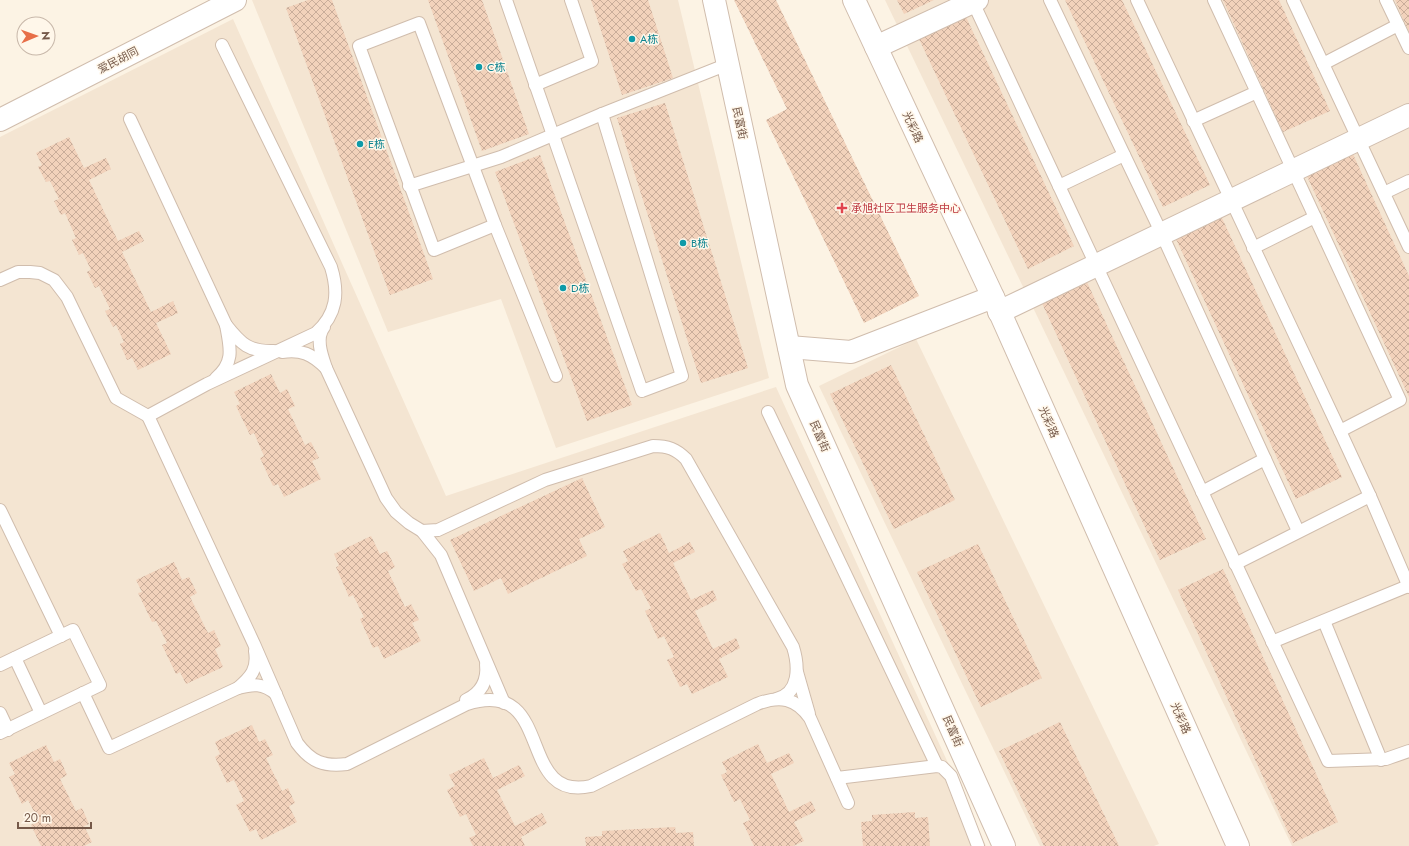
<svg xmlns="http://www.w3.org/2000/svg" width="1409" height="846" viewBox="0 0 1409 846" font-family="Jost,'Noto Sans SC',sans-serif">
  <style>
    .residential { fill: #f4e5d2 }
    .building { fill: url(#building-cross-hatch) }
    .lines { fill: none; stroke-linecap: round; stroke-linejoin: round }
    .service-casing { stroke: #d0bdad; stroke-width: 14 }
    .minor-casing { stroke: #d0bdad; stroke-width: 24 }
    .tertiary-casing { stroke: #d0bdad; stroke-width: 24 }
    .service { stroke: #fff; stroke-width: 12 }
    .minor { stroke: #fff; stroke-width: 22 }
    .tertiary { stroke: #fff; stroke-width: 22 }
    .culture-dot { fill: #0f9aa8; stroke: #fff7ea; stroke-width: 1.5 }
    .health-dot { fill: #e0444e; stroke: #fff7ea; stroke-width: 1.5 }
    .labels { text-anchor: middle; stroke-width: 3; stroke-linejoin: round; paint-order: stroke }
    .culture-label { font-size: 11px; fill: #0d838f; stroke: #fff7ea; text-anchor: start }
    .street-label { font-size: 11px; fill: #755949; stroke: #fff7ea }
    .health-label { font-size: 11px; fill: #be3a42; stroke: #fff7ea; text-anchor: start }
  </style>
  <defs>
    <pattern id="building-cross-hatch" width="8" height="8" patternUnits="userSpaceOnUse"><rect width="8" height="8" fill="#f2d2bb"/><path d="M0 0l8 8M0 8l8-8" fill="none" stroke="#c9ad9a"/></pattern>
  </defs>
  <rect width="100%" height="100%" fill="#fcf3e4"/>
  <g class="residential">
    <path d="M252,0H678L769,378L556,448L501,299L388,332Z"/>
    <path d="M885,0H1409V846H1292Z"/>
    <path d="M233,19L446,496L776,387L986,846H0V137Z"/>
    <path d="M916,339L1159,844L1154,846H1040L819,386Z"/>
  </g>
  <g class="building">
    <path d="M308,0H332L433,279L390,295L286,8Z"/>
    <path d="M428,0H482L529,134L482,151Z"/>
    <path d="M591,0H648L673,78L622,95Z"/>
    <path d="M734,0H776L919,296L864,323L766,120L787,109Z"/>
    <path d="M897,0H934L904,14Z"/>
    <path d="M1065,0H1122L1210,185L1163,207Z"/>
    <path d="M1223,0H1279L1330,111L1283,132Z"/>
    <path d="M1395,0H1409V32Z"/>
    <path d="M966,17L1074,246L1028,269L919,39Z"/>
    <path d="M665,103L748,368L701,383L617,118Z"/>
    <path d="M69,137L84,168L106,158L111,169L89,180L118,241L139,231L144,241L122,252L151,312L173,301L178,313L156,323L171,354L138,370L132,358L127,360L120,344L124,342L116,325L113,327L105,311L110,309L99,286L95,288L87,272L91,270L83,253L79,255L72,240L76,238L65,213L61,215L54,201L59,199L50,181L46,182L38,167L42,165L36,153Z"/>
    <path d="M1352,152L1409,276V397L1306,174Z"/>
    <path d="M540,155L632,405L587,421L495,172Z"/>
    <path d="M1222,218L1342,477L1296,499L1176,239Z"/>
    <path d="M1086,280L1206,539L1160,560L1041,301Z"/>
    <path d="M891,365L955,500L894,529L830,394Z"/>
    <path d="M271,374L280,393L287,389L295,406L288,409L305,445L311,442L319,458L312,461L321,479L284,497L278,484L273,486L260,458L264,456L254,433L250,435L236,406L240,404L234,392Z"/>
    <path d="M582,478L605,527L579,539L587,556L508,594L501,578L474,591L450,540Z"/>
    <path d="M660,533L669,553L690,542L695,552L673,563L691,600L713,590L717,600L695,611L713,649L736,638L740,648L719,659L728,677L692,694L687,684L680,687L667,660L674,657L664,636L658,639L645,611L651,608L641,589L636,591L622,564L628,561L623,551Z"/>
    <path d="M371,536L380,554L387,551L395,567L388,571L405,607L411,604L419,620L412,623L421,641L384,659L378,646L373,648L360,619L364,617L353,595L349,597L336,567L339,566L334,554Z"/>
    <path d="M978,544L1042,678L981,707L917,572Z"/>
    <path d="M174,562L182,580L189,577L197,593L190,597L208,633L214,630L221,646L215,649L223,667L186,684L180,672L176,674L162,645L167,643L156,621L152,622L138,593L142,592L136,580Z"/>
    <path d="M1223,569L1338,822L1293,843L1178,590Z"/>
    <path d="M1060,722L1119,846H1044L999,751Z"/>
    <path d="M252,725L259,742L265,739L273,755L266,758L282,791L288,788L295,803L289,806L297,822L261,840L256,829L250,832L236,805L244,801L234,780L227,783L215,757L220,754L215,742Z"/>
    <path d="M758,744L767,763L789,753L794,763L771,774L789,812L811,801L816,811L794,822L804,841L793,846H754L743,823L750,820L740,799L734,802L721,775L727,772L722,762Z"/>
    <path d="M46,745L54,762L60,759L67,775L60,779L76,811L82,808L89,824L84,826L92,842L84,846H41L31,825L39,821L28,800L22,804L9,777L15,774L9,763Z"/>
    <path d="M484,758L493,778L519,765L525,776L497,790L515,826L542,813L547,823L521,837L525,846H473L469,838L476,835L466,814L460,817L447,790L455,786L449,775Z"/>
    <path d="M915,812V818L928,817L930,846H863L861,822L872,821V815Z"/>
    <path d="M675,827L676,833L693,832L694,846H586L585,837L602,836V831Z"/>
  </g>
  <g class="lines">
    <g class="service-casing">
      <g id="service">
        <path d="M506,0L642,391L682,376L602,114"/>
        <path d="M972,0L1328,761L1386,759L1409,751"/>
        <path d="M1050,0L1160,230L1298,531"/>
        <path d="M1137,0L1340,431L1400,400L1214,0"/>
        <path d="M1293,0L1409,247"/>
        <path d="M1386,0L1409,48"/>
        <path d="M419,23L495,225L434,250L359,46Z"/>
        <path d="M1323,64L1398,25"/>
        <path d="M535,85L592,61L571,0"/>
        <path d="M130,119L226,325"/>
        <path d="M1193,121L1257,92"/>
        <path d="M409,186L501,157L602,114L728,64"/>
        <path d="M1059,186L1124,155"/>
        <path d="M1384,193L1409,181"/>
        <path d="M495,225L556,376"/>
        <path d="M1253,248L1315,217"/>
        <path d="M0,280L18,272H30L40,273L54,280L67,297L116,398L148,416L207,384L316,333C337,314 339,293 331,267L222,45"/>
        <path d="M282,352C301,349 312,354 326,368C322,356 315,338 324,327"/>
        <path d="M326,368L386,498L396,512L409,523L422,531L441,555L504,703"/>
        <path d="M216,378C235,362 230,347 226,325C241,344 249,352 274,351"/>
        <path d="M768,412L937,766"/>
        <path d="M148,416L254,644L297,743C311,762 324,767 347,764L467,704C556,676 515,803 591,786L757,704C780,695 796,698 810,718L848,803"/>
        <path d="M1340,431L1370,496L1409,587"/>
        <path d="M1202,492L1265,459"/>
        <path d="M0,510L61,636"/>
        <path d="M422,531L438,530L545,480L653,446C668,446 676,449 686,459L793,647C799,666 800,694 776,699"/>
        <path d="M1235,564L1370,496"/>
        <path d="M1324,621L1381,760"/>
        <path d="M1272,642L1408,586"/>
        <path d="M255,651C258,669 251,677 238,688C253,684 263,683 276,694"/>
        <path d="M15,658L41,713"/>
        <path d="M0,665L73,630L100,685L0,733"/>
        <path d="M797,672L809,714"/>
        <path d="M83,693L109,748L238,688"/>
        <path d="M466,700C481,693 488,681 486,664"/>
        <path d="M0,713L8,730"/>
        <path d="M837,778L937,766L942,767L951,776L978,846"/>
      </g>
    </g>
    <g class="minor-casing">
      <g id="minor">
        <path d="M714,0L797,385L1004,846"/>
        <path d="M876,47L977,0"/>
        <path d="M0,120L235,0"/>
        <path d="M999,312L1409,115"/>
        <path d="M789,347L851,352L993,297"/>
      </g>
    </g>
    <g class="tertiary-casing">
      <path id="tertiary" d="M854,0L993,297L1238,846"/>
    </g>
    <use href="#service" class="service"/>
    <use href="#minor" class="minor"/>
    <use href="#tertiary" class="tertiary"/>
  </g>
  <g class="culture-dot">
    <circle cx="632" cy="39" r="4"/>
    <circle cx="479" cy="67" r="4"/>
    <circle cx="360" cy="144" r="4"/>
    <circle cx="683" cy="243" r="4"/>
    <circle cx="563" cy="288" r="4"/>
  </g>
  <path class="health-dot" d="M840 202h4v4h4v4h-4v4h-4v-4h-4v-4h4z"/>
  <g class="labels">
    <g class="culture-label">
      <text x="640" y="43">A栋</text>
      <text x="487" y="71">C栋</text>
      <text x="368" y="148">E栋</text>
      <text x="691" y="247">B栋</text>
      <text x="571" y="292">D栋</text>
    </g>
    <g class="street-label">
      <text transform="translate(118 60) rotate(-27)" y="4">爱民胡同</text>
      <text transform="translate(740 123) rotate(78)" y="4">民富街</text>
      <text transform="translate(913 127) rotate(65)" y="4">光彩路</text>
      <text transform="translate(1049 422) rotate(66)" y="4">光彩路</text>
      <text transform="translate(820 436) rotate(66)" y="4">民富街</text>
      <text transform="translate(1181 718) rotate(66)" y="4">光彩路</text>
      <text transform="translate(953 731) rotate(66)" y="4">民富街</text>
    </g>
    <g class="health-label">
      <text x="851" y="212">承旭社区卫生服务中心</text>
    </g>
  </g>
  <g transform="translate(36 36) rotate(88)"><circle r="19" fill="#fff7ea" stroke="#c8b8aa"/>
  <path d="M0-3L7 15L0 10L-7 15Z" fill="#e76e48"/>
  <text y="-6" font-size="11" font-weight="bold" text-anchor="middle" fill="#755949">N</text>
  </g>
  <path d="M18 822v6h73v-6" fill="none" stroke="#755949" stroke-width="2"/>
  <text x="24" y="822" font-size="12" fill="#755949" stroke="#fff7ea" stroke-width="3" paint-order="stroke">20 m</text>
</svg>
